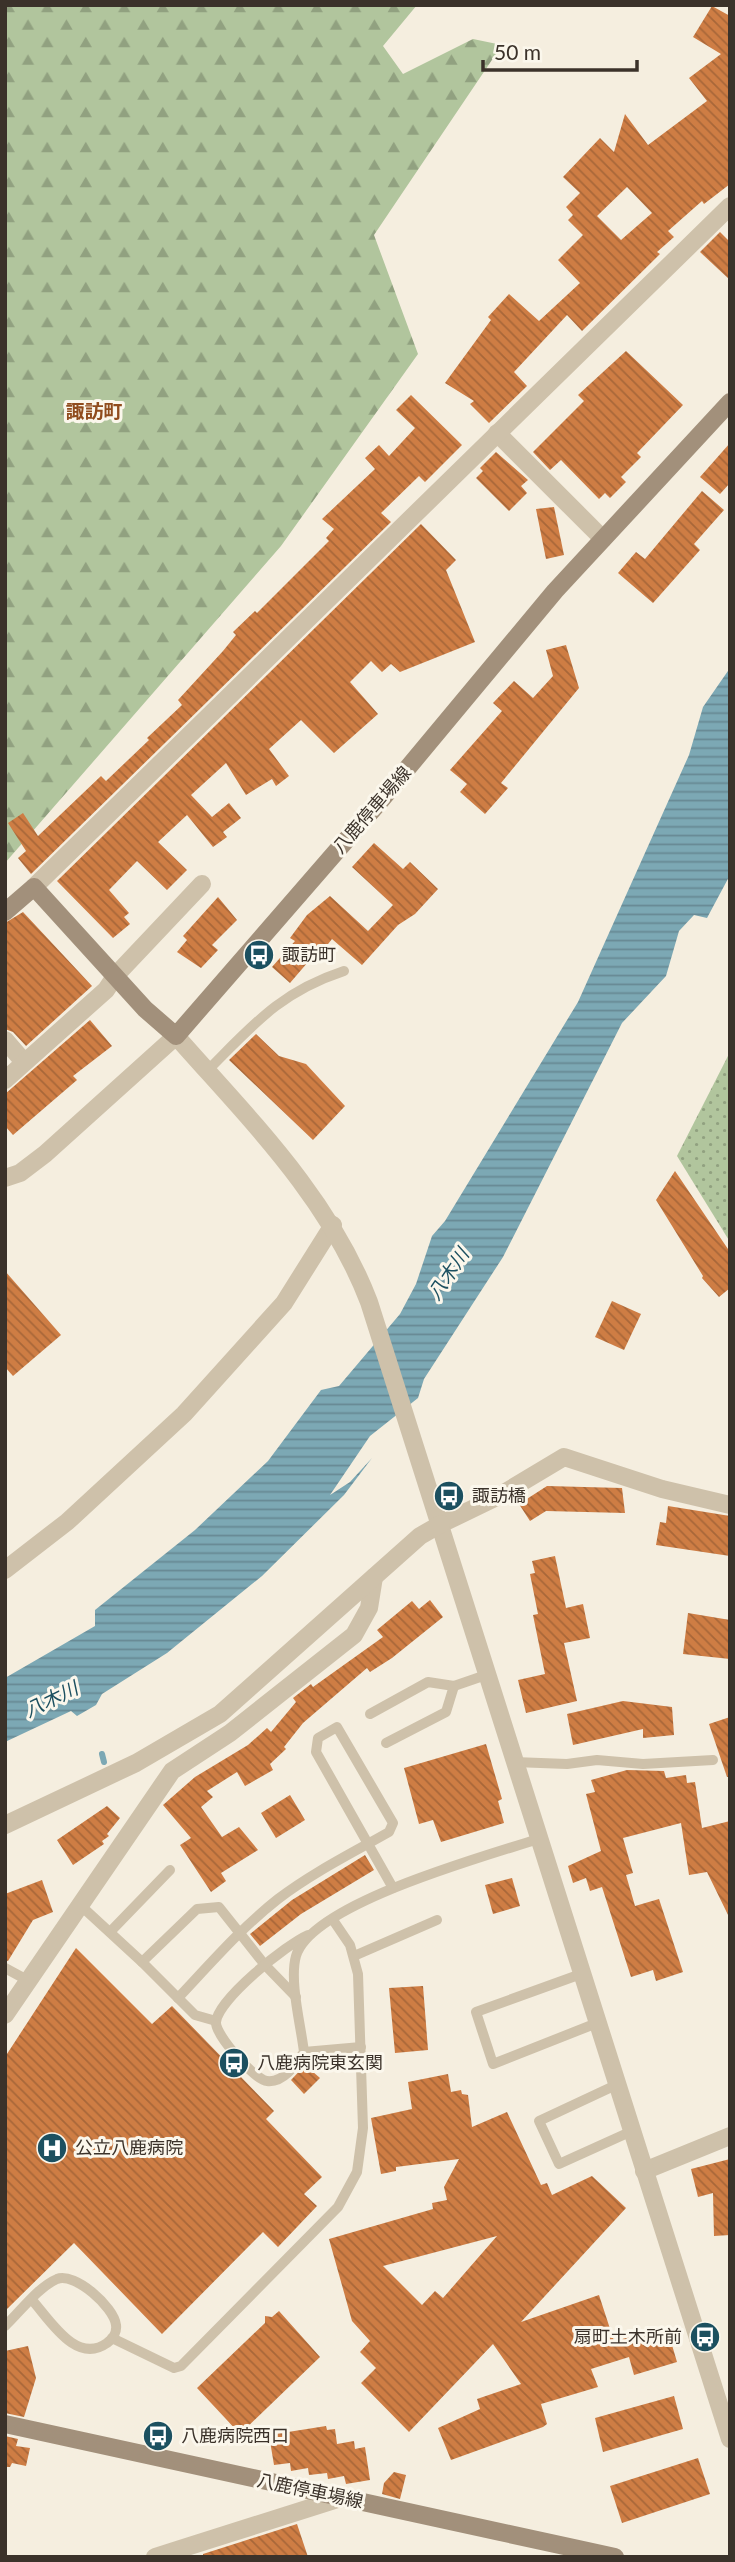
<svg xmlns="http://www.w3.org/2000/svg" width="735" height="2562" viewBox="0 0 735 2562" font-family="Lato,'Noto Sans JP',sans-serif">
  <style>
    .grass { fill: url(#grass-dots) }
    .forest { fill: url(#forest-firs) }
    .water { fill: url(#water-rules) }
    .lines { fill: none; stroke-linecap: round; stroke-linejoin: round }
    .stream { stroke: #7ca8b4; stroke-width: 6 }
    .building { fill: url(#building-back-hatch); fill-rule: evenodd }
    .service { stroke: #cec1aa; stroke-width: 10 }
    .minor { stroke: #cec1aa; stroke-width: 18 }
    .tertiary { stroke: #cec1aa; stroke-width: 18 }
    .secondary { stroke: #a2907b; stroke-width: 18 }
    .labels { text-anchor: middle; stroke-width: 6; stroke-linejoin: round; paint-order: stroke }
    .street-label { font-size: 18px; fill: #3b322a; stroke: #fbf7ec }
    .poi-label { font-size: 18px; fill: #3b322a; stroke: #fbf7ec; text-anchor: start }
    .neighbourhood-label { font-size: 19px; font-weight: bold; fill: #904c1d; stroke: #fbf7ec }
    .water-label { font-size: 19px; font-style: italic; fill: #1c5060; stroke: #fbf7ec }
  </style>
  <defs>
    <pattern id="grass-dots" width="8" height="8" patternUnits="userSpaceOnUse" patternTransform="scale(1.75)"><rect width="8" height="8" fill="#b1c59d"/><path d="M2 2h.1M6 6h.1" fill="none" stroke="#91a180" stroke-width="1.8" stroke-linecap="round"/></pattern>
    <pattern id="forest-firs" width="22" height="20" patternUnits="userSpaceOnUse" patternTransform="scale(1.75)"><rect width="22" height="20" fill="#b1c59d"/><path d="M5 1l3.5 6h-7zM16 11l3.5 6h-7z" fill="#91a180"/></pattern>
    <pattern id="water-rules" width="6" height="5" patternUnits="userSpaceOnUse" patternTransform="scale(1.75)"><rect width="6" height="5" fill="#7ca8b4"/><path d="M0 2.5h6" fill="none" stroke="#678993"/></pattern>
    <pattern id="building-back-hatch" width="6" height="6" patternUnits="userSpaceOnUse" patternTransform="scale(1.75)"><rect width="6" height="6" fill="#ce7d44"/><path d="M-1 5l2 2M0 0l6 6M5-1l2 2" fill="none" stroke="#a86739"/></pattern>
  </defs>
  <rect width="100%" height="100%" fill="#f5eedf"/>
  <path class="grass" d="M730,1052V1242L677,1156Z"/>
  <path class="forest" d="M5,5H417L383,46L403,74L473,39L502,45L374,235L418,354L281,546L5,863Z"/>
  <path class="water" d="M730,668V875L707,918L694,915L679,931L666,976L622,1023L503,1257L424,1379L418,1398L370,1436L330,1495L350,1482L372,1458L344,1495L262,1576L167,1653L102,1694L96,1705L77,1716L71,1711L5,1742V1678L95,1626V1610L195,1530L268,1461L321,1390L339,1386L400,1314L416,1284L432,1236L445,1221L578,1002L689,755L703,707Z"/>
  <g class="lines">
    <path class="stream" d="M102,1754L104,1762"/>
  </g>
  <g class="building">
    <path d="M712,6L730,16V184L704,204L702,201L668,231L674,237L657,252L660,254L582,331L567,315L514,372L527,386L489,423L470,404L474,401L445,383L491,320L488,317L509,294L539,321L580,283L558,260L583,235L568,220L573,215L566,207L580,193L563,177L600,138L614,152L625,114L648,145L707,101L689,78L721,54L693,37ZM627,187L652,213L621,240L597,216Z"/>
    <path d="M720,232L730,242V280L700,252Z"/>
    <path d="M626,351L683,405L637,453L641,457L621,477L626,482L610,498L605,493L599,499L561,460L550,470L533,452L584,401L578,395Z"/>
    <path d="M411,395L462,445L425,482L419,476L381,513L391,522L31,874L18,858L26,851L8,823L23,813L38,836L101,776L106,781L149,740L147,738L182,705L178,700L223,651L236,635L233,632L255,611L257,613L329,541L326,538L334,529L322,519L375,469L365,458L379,445L389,456L415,428L396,410Z"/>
    <path d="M730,443V483L720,494L700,477Z"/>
    <path d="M496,452L528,480L521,486L527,493L509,511L476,478L483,471L480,468Z"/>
    <path d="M702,491L724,510L694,544L700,550L653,603L618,573L636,552L645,559Z"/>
    <path d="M554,507L564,555L546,559L536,509Z"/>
    <path d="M421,524L456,560L446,570L475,642L400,672L391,664L382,672L371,661L350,682L378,714L334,753L301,720L269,749L289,776L276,786L272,779L246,795L226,763L191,795L212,817L229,803L241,818L223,832L227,837L213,847L187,815L158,842L187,870L167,890L137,861L109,890L129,913L124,917L130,924L113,938L57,881Z"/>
    <path d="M566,645L579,688L501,783L508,788L485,814L460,792L467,784L450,770L502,711L493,703L514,681L533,698L553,676L546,650Z"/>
    <path d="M374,843L403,869L410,862L438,889L415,914L398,925L362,965L332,939L317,958L314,955L290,983L272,967L295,941L290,938L307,915L330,896L368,931L393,905L352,867Z"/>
    <path d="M218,897L237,920L212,945L218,950L201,968L177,952L187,940L183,936Z"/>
    <path d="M23,912L92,986L26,1046L13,1032L5,1029V923Z"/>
    <path d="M90,1020L112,1046L73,1076L77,1080L13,1135L5,1126V1094Z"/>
    <path d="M256,1034L279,1056L306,1064L345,1106L313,1140L229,1060Z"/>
    <path d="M675,1171L730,1252V1288L719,1297L702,1278L703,1276L656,1200Z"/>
    <path d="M5,1271L61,1335L13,1376L5,1367Z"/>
    <path d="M612,1301L641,1314L624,1350L595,1337Z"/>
    <path d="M547,1486L622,1488L625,1513L546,1511L530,1521L519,1504Z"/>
    <path d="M668,1506L730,1516V1556L656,1545L660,1522L666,1523Z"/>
    <path d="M555,1556L566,1608L583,1604L590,1638L564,1643L577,1701L526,1713L518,1680L545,1674L533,1615L538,1614L530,1574L535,1573L532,1561Z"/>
    <path d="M430,1600L443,1617L392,1658L370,1672L367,1668L303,1723L284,1747L286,1749L270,1764L273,1770L245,1786L237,1772L207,1791L213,1797L201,1807L222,1837L239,1827L258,1850L221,1873L226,1881L211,1892L180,1845L191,1838L163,1805L195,1777L248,1745L267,1728L271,1732L296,1702L293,1698L311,1684L313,1687L383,1637L377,1630L412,1601L419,1609Z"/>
    <path d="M688,1613L730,1620V1659L683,1654Z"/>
    <path d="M623,1701L672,1707L674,1735L643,1738V1729L573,1745L567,1714Z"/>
    <path d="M730,1717V1777H727L709,1724Z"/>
    <path d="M486,1744L502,1799L498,1801L504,1823L441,1842L433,1820L419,1824L404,1768Z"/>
    <path d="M627,1770L664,1771L666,1778L686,1775L687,1783L695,1782L702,1828L730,1821V1919L707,1872L689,1875L681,1823L623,1838L633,1873L626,1875L635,1906L659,1899L683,1972L656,1981L653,1970L631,1977L602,1887L590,1891L586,1878L573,1883L568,1866L601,1851L586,1794L595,1792L591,1780Z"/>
    <path d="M290,1795L305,1820L276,1838L261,1813Z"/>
    <path d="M107,1806L120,1818L107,1834L109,1836L102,1841L104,1844L73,1865L57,1840Z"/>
    <path d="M365,1855L374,1870L301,1914L260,1946L250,1934L292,1900Z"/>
    <path d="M512,1878L520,1906L493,1914L485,1885Z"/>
    <path d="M42,1880L53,1912L33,1920L8,1961L5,1960V1894Z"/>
    <path d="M76,1948L152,2024L172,2006L274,2111L266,2119L322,2177L304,2194L317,2206L278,2247L263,2232L162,2334L74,2243L5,2311V2057Z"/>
    <path d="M423,1986L428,2050L395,2053L389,1988Z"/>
    <path d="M305,2065L320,2078L304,2094L291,2080Z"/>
    <path d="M448,2074L451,2092L461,2090L462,2094L468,2095L472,2127L507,2112L541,2185L547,2183L552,2195L592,2176L626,2208L521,2322L599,2295L614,2341L667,2328L677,2362L634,2375L629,2357L591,2369L598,2387L541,2404L547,2424L543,2427L451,2460L438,2428L480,2409L477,2399L521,2384L493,2344L409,2432L361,2383L376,2368L360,2352L370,2341L352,2321L329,2239L433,2209L432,2203L447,2200L444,2187L459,2159L396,2167V2171L381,2174L371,2118L412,2109L408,2082ZM497,2236L443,2298L435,2291L422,2305L383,2266Z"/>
    <path d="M730,2159V2235L714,2236L713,2193L698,2197L691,2169Z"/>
    <path d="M279,2311L320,2357L240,2434L197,2388L265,2323V2316L272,2317Z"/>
    <path d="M28,2346L36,2378L24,2417L5,2413V2351Z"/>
    <path d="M674,2396L683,2429L603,2452L595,2418Z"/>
    <path d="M326,2426L327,2430L335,2429L337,2444L354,2441L355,2449L365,2447L370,2480L346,2484L344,2476L328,2479L327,2473L309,2475L308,2468L291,2471L290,2463L274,2465L269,2435Z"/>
    <path d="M5,2436L18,2439L16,2446L30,2448L26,2466L12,2463L10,2467H5Z"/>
    <path d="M698,2458L710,2494L622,2523L610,2486Z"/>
    <path d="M394,2472L406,2475L400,2499L382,2494L384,2483Z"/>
    <path d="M297,2524L308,2557H203V2554Z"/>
  </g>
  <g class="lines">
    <g class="service">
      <path d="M207,1071C253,1025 280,992 344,971"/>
      <path d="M370,1714L428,1682L454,1686L486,1675"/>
      <path d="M386,1743L446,1712L454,1686"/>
      <path d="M514,1762L567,1764L597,1760L643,1764L713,1760"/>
      <path d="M79,1904L142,1962L197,1909L219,1907L265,1965L296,1997"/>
      <path d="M110,1932L170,1870"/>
      <path d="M308,1935C287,1944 218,1999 216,2022C215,2035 255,2080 267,2081C284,2083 296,2064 304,2052C301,2026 289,1981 296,1956C312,1903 487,1856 538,1839"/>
      <path d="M354,1956L437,1920"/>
      <path d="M142,1962L195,2015L216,2021"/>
      <path d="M5,1968L29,1981"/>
      <path d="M581,1974L476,2012L493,2064L597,2023"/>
      <path d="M178,1998C210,1964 241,1928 278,1899C312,1873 352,1853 389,1832L393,1823L337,1727L318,1738L316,1752L393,1888"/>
      <path d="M304,2052L361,2047"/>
      <path d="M616,2085L539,2121L559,2164L632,2131"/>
      <path d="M5,2326C20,2312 38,2287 57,2279C75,2272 114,2307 116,2325C117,2332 113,2339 107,2343C76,2365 50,2320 32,2300"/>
      <path d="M112,2338L174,2368L181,2366L338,2207L357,2172L363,2128L358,1974L350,1945L333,1920"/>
    </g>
    <g class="minor">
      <path d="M497,433L603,539"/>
      <path d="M34,887L730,206"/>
      <path d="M5,1040L24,1062"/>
      <path d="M5,1080L106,990L116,975L202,884"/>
      <path d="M441,1524L499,1496L564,1457L662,1489L730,1505"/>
      <path d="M5,1570L67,1522L184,1414L284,1303L333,1225"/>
      <path d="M5,2015L172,1771L230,1733L354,1635L369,1608L374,1577"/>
      <path d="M644,2171L730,2136"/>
      <path d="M155,2557L341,2498"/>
    </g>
    <g class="tertiary">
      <path d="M5,1178L20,1173L45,1154L176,1036C249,1119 329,1197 369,1302L730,2439"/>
      <path d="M5,1825L136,1763L220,1714L420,1536L441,1524"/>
    </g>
    <g class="secondary">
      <path d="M5,912L34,887L145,1009L176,1036L381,800L555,591L730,402"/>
      <path d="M5,2424L615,2557"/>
    </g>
  </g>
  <defs>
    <g id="bus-disc" transform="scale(1.575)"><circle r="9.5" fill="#1c5060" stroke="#fbf7ec"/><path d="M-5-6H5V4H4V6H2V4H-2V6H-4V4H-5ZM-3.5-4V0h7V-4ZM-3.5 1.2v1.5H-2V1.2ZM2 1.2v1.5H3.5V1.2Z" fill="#fff"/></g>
    <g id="hospital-disc" transform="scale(1.575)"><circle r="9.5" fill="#1c5060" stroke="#fbf7ec"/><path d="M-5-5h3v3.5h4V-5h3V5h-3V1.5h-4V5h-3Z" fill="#fff"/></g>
  </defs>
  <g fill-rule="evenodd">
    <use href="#bus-disc" x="259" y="955"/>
    <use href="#bus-disc" x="449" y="1496"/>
    <use href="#bus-disc" x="234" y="2063"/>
    <use href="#hospital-disc" x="52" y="2148"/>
    <use href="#bus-disc" x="705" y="2337"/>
    <use href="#bus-disc" x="158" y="2436"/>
  </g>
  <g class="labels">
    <g class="street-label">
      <text transform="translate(372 810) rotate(-49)" y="6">八鹿停車場線</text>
      <text transform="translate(310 2491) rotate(12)" y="6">八鹿停車場線</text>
    </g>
    <g class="poi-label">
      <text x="282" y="961">諏訪町</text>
      <text x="472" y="1502">諏訪橋</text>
      <text x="257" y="2069">八鹿病院東玄関</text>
      <text x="75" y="2154">公立八鹿病院</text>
      <text x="682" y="2343" text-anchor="end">扇町土木所前</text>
      <text x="181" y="2442">八鹿病院西口</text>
    </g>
    <g class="neighbourhood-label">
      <text x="94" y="418">諏訪町</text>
    </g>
    <g class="water-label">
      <text transform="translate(448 1274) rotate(-56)" y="7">八木川</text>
      <text transform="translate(51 1699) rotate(-26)" y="7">八木川</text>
    </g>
  </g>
  <rect width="735" height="2562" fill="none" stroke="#3b322a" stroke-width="14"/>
  <path d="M483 60v10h154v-10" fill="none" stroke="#3b322a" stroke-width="3.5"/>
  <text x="494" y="60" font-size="21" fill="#3b322a" stroke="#fbf7ec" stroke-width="5" paint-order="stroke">50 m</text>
</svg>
